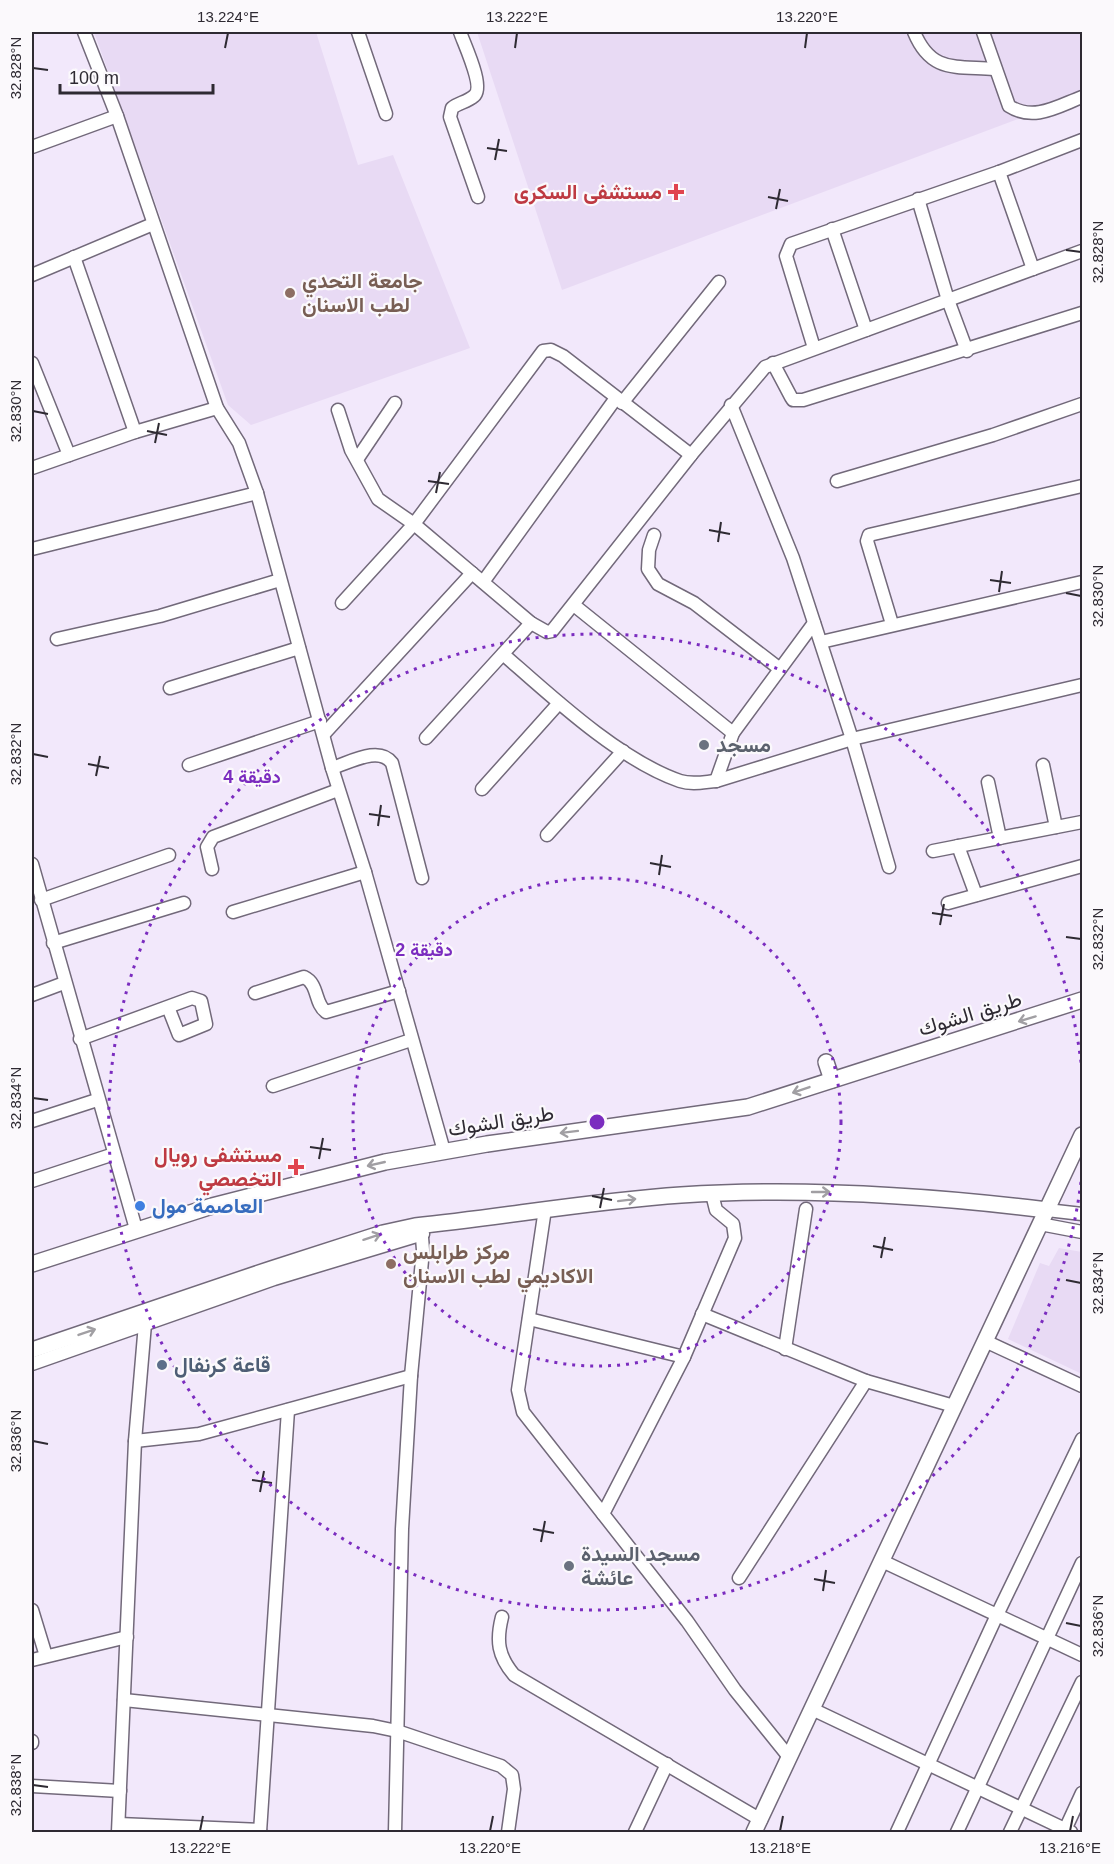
<svg xmlns="http://www.w3.org/2000/svg" width="1114" height="1864" viewBox="0 0 1114 1864" font-family="Helvetica,Vazirmatn,sans-serif">
  <style>
    .built { fill: #e8daf4 }
    .lines { fill: none; stroke-linecap: round; stroke-linejoin: round }
    .minor-casing { stroke: #72697a; stroke-width: 15 }
    .major-casing { stroke: #72697a; stroke-width: 18 }
    .minor { stroke: #fff; stroke-width: 12 }
    .major { stroke: #fff; stroke-width: 15 }
    .oneway { stroke: #a19fa3 }
    .ticks { fill: none; stroke: #2e2a32; stroke-width: 2 }
    .ring { fill: none; stroke: #7b2cbf; stroke-width: 3; stroke-dasharray: 3 6 }
    .health-dot { fill: #e0444e; stroke: #fbf9fc; stroke-width: 2 }
    .education-dot { fill: #8d6e63; stroke: #fbf9fc; stroke-width: 2 }
    .worship-dot { fill: #6b7280; stroke: #fbf9fc; stroke-width: 2 }
    .shop-dot { fill: #3f7fe0; stroke: #fbf9fc; stroke-width: 2 }
    .service-dot { fill: #5c6f8a; stroke: #fbf9fc; stroke-width: 2 }
    .labels { text-anchor: middle; stroke-width: 4.5; stroke-linejoin: round; paint-order: stroke }
    .health-label { font-size: 21px; font-weight: bold; fill: #be3a42; stroke: #fbf9fc; text-anchor: end }
    .education-label { font-size: 21px; font-weight: bold; fill: #785e54; stroke: #fbf9fc; text-anchor: start }
    .worship-label { font-size: 21px; font-weight: bold; fill: #5b616d; stroke: #fbf9fc; text-anchor: start }
    .street-label { font-size: 21px; fill: #2e2a32; stroke: #fbf9fc }
    .shop-label { font-size: 21px; font-weight: bold; fill: #366cbe; stroke: #fbf9fc; text-anchor: start }
    .service-label { font-size: 21px; font-weight: bold; fill: #4e5e75; stroke: #fbf9fc; text-anchor: start }
    .centre { fill: #7b2cbf; stroke: #fbf9fc; stroke-width: 3 }
    .ring-label { font-size: 18px; text-anchor: middle; font-weight: bold; fill: #7b2cbf; stroke: #fbf9fc; stroke-width: 4.5; stroke-linejoin: round; paint-order: stroke }
    .neatline { fill: none; stroke: #2e2a32; stroke-width: 2 }
    .ticks-label { font-size: 15px; text-anchor: middle; fill: #2e2a32 }
  </style>
  <rect width="100%" height="100%" fill="#f2e8fb"/>
  <g class="built">
    <path d="M94,32H316L358,165L393,155L470,348L251,425L228,405Z"/>
    <path d="M477,32H1082V95L562,290Z"/>
    <path d="M1059,1248L1082,1252V1374L1008,1339L1040,1263L1049,1266Z"/>
  </g>
  <g class="lines">
    <g class="minor-casing">
      <g id="minor">
        <path d="M84,32L117,116L217,408L239,443L257,493L332,768L365,872L444,1151"/>
        <path d="M358,32L386,114"/>
        <path d="M460,32C464,44 485,87 474,96C467,102 458,103 452,108L450,117L478,197"/>
        <path d="M914,32C931,73 955,66 994,69"/>
        <path d="M983,32L1009,106C1034,122 1058,106 1082,97"/>
        <path d="M32,147L117,116"/>
        <path d="M999,172L1033,269"/>
        <path d="M918,199L948,300L967,351"/>
        <path d="M832,229L866,330"/>
        <path d="M74,257L135,432"/>
        <path d="M32,275L153,224"/>
        <path d="M814,348L786,256L791,244L999,172L1082,140"/>
        <path d="M32,363L69,455"/>
        <path d="M773,363L791,397L793,400H803L1082,313"/>
        <path d="M622,403L719,282"/>
        <path d="M731,405L793,558L852,739L889,867"/>
        <path d="M338,410L351,450L378,499L414,524L531,623L547,632L552,631L691,455L765,367L1082,251"/>
        <path d="M358,458L395,403"/>
        <path d="M32,468L135,432L217,408"/>
        <path d="M837,481L993,435L1082,404"/>
        <path d="M654,535L649,550L648,569L658,584L694,603L780,669"/>
        <path d="M32,549L257,493"/>
        <path d="M483,582L616,398"/>
        <path d="M342,603L414,524L543,351L551,350L563,356L691,455"/>
        <path d="M575,606L733,733"/>
        <path d="M892,624L867,541L869,535L1082,486"/>
        <path d="M57,639L160,616L280,580"/>
        <path d="M821,642L1082,582"/>
        <path d="M503,654C551,696 619,760 680,781C692,785 704,782 716,781L852,739L1082,685"/>
        <path d="M170,688L299,648"/>
        <path d="M324,734L472,573"/>
        <path d="M426,738L531,623"/>
        <path d="M189,765L320,721"/>
        <path d="M1043,765L1056,827"/>
        <path d="M332,768C349,763 379,745 392,763L422,878"/>
        <path d="M716,781L733,733L814,623"/>
        <path d="M988,782L1000,838"/>
        <path d="M482,789L559,703"/>
        <path d="M547,835L623,751"/>
        <path d="M958,846L976,895"/>
        <path d="M933,851L1082,822"/>
        <path d="M32,864L136,1229"/>
        <path d="M212,869L207,847L213,837L338,790"/>
        <path d="M41,900L169,855"/>
        <path d="M948,903L1082,866"/>
        <path d="M233,912L365,872"/>
        <path d="M53,943L184,903"/>
        <path d="M255,993L304,977C319,984 314,1003 326,1012L399,991"/>
        <path d="M32,995L64,983"/>
        <path d="M80,1039L192,998L201,1001L206,1024L179,1035L168,1007"/>
        <path d="M273,1086L411,1040"/>
        <path d="M32,1121L97,1100"/>
        <path d="M32,1181L114,1154"/>
        <path d="M545,1209L518,1390L523,1412L687,1621L735,1690L789,1757"/>
        <path d="M1047,1210L1082,1214"/>
        <path d="M1040,1224L1082,1232"/>
        <path d="M702,1314L866,1381L954,1406"/>
        <path d="M529,1319L684,1357"/>
        <path d="M985,1341L1082,1386"/>
        <path d="M785,1349L806,1209"/>
        <path d="M32,1364L274,1279L423,1234"/>
        <path d="M135,1441L199,1434L411,1376"/>
        <path d="M603,1514L684,1357L735,1238L733,1224L716,1210L712,1194"/>
        <path d="M882,1561L1082,1655"/>
        <path d="M739,1578L866,1381"/>
        <path d="M32,1610L46,1656"/>
        <path d="M502,1617C496,1641 498,1656 514,1675L761,1820"/>
        <path d="M32,1660L127,1637"/>
        <path d="M124,1700L373,1726L397,1731L501,1766L512,1775L514,1789L508,1832"/>
        <path d="M812,1709L1071,1832"/>
        <path d="M32,1741V1743"/>
        <path d="M32,1786L120,1791"/>
        <path d="M119,1824L260,1830"/>
        <path d="M118,1832L135,1441L146,1312"/>
        <path d="M260,1832L288,1410"/>
        <path d="M395,1832L402,1529L411,1376L423,1250L421,1225"/>
        <path d="M635,1832L667,1764"/>
        <path d="M897,1832L997,1615L1082,1439"/>
        <path d="M957,1832L1082,1563"/>
        <path d="M1010,1832L1082,1682"/>
        <path d="M1064,1832L1082,1793"/>
      </g>
    </g>
    <g class="major-casing">
      <g id="major">
        <path d="M826,1062L832,1080"/>
        <path d="M32,1264L212,1206L385,1162L487,1144L748,1107L1082,1000"/>
        <path d="M32,1350L271,1269L383,1233L415,1226C503,1217 591,1201 681,1195C804,1187 925,1195 1047,1210"/>
        <path d="M754,1832L1082,1135"/>
      </g>
    </g>
    <use href="#minor" class="minor"/>
    <use href="#major" class="major"/>
  </g>
  <defs><path id="oneway-shaft" d="M-6 0H5M1.5-3L5.5 0L1.5 3" fill="none" stroke-width="1.6" stroke-linecap="round" stroke-linejoin="round" transform="scale(1.5)"/></defs>
  <g class="oneway">
    <use href="#oneway-shaft" transform="translate(1027 1019) rotate(163)"/>
    <use href="#oneway-shaft" transform="translate(801 1090) rotate(161)"/>
    <use href="#oneway-shaft" transform="translate(569 1132) rotate(173)"/>
    <use href="#oneway-shaft" transform="translate(376 1164) rotate(167)"/>
    <use href="#oneway-shaft" transform="translate(821 1192)"/>
    <use href="#oneway-shaft" transform="translate(627 1200) rotate(-7)"/>
    <use href="#oneway-shaft" transform="translate(372 1237) rotate(-18)"/>
    <use href="#oneway-shaft" transform="translate(87 1332) rotate(-19)"/>
  </g>
  <path class="ticks" d="M225,48L228,33M515,48L517,33M805,48L807,33M33,68L48,70M487,148L507,151M495,160L499,139M768,197L788,201M776,209L780,189M1066,250L1081,252M33,411L48,414M147,431L167,435M155,443L159,423M428,481L449,484M436,493L440,472M709,530L730,534M718,542L721,522M990,580L1011,583M999,592L1002,571M1066,593L1081,596M33,754L48,757M88,764L109,768M96,776L100,756M369,814L390,817M378,826L381,805M650,863L671,867M659,875L662,855M932,913L952,916M940,925L944,904M1066,937L1081,939M33,1098L48,1100M310,1147L331,1150M319,1159L323,1138M592,1196L612,1200M600,1208L604,1188M873,1246L893,1250M881,1258L885,1237M1066,1280L1081,1283M33,1441L48,1444M252,1480L272,1483M260,1492L264,1471M533,1529L554,1533M541,1542L545,1521M814,1579L835,1583M823,1591L826,1570M1066,1623L1081,1626M33,1785L48,1787M200,1831L203,1816M490,1831L493,1816M780,1831L783,1816M1070,1831L1073,1816"/>
  <g class="ring">
    <circle cx="597" cy="1122" r="244"/>
    <path d="M1082 1173A488 488 0 1 1 1082 1071"/>
  </g>
  <g class="health-dot">
    <path d="M673 183h6v6h6v6h-6v6h-6v-6h-6v-6h6z"/>
    <path d="M293 1158h6v6h6v6h-6v6h-6v-6h-6v-6h6z"/>
  </g>
  <g class="education-dot">
    <circle cx="290" cy="293" r="6"/>
    <circle cx="391" cy="1264" r="6"/>
  </g>
  <g class="worship-dot">
    <circle cx="704" cy="745" r="6"/>
    <circle cx="569" cy="1566" r="6"/>
  </g>
  <circle class="shop-dot" cx="140" cy="1206" r="6"/>
  <circle class="service-dot" cx="162" cy="1365" r="6"/>
  <g class="labels">
    <g class="health-label">
      <text x="662" y="199">مستشفى السكرى</text>
      <text x="282" y="1162">مستشفى رويال<tspan x="282" dy="24">التخصصي</tspan></text>
    </g>
    <g class="education-label">
      <text x="302" y="288">جامعة التحدي<tspan x="302" dy="24">لطب الاسنان</tspan></text>
      <text x="403" y="1259">مركز طرابلس<tspan x="403" dy="24">الاكاديمي لطب الاسنان</tspan></text>
    </g>
    <g class="worship-label">
      <text x="716" y="752">مسجد</text>
      <text x="581" y="1561">مسجد السيدة<tspan x="581" dy="24">عائشة</tspan></text>
    </g>
    <g class="street-label">
      <text transform="translate(970 1014) rotate(-17)" y="7">طريق الشوك</text>
      <text transform="translate(501 1121) rotate(-9)" y="7">طريق الشوك</text>
    </g>
    <g class="shop-label">
      <text x="152" y="1213">العاصمة مول</text>
    </g>
    <g class="service-label">
      <text x="174" y="1372">قاعة كرنفال</text>
    </g>
  </g>
  <circle cx="597" cy="1122" r="9" class="centre"/>
  <g class="ring-label">
    <text x="252" y="783">4 دقيقة</text>
    <text x="424" y="956">2 دقيقة</text>
  </g>
  <rect width="1114" height="1864" fill="none" stroke="#fbf9fc" stroke-width="66"/>
  <path d="M60 84v9h153v-9" fill="none" stroke="#2e2a32" stroke-width="3"/>
  <text x="69" y="84" font-size="18" fill="#2e2a32" stroke="#fbf9fc" stroke-width="4.5" paint-order="stroke">100 m</text>
  <rect x="33" y="33" width="1048" height="1798" class="neatline"/>
  <g class="ticks-label">
    <text x="228" y="22">13.224°E</text>
    <text x="517" y="22">13.222°E</text>
    <text x="807" y="22">13.220°E</text>
    <text transform="translate(16 68) rotate(-90)" y="5">32.828°N</text>
    <text transform="translate(1098 252) rotate(-90)" y="5">32.828°N</text>
    <text transform="translate(16 411) rotate(-90)" y="5">32.830°N</text>
    <text transform="translate(1098 596) rotate(-90)" y="5">32.830°N</text>
    <text transform="translate(16 754) rotate(-90)" y="5">32.832°N</text>
    <text transform="translate(1098 939) rotate(-90)" y="5">32.832°N</text>
    <text transform="translate(16 1098) rotate(-90)" y="5">32.834°N</text>
    <text transform="translate(1098 1283) rotate(-90)" y="5">32.834°N</text>
    <text transform="translate(16 1441) rotate(-90)" y="5">32.836°N</text>
    <text transform="translate(1098 1626) rotate(-90)" y="5">32.836°N</text>
    <text transform="translate(16 1785) rotate(-90)" y="5">32.838°N</text>
    <text x="200" y="1853">13.222°E</text>
    <text x="490" y="1853">13.220°E</text>
    <text x="780" y="1853">13.218°E</text>
    <text x="1070" y="1853">13.216°E</text>
  </g>
</svg>
